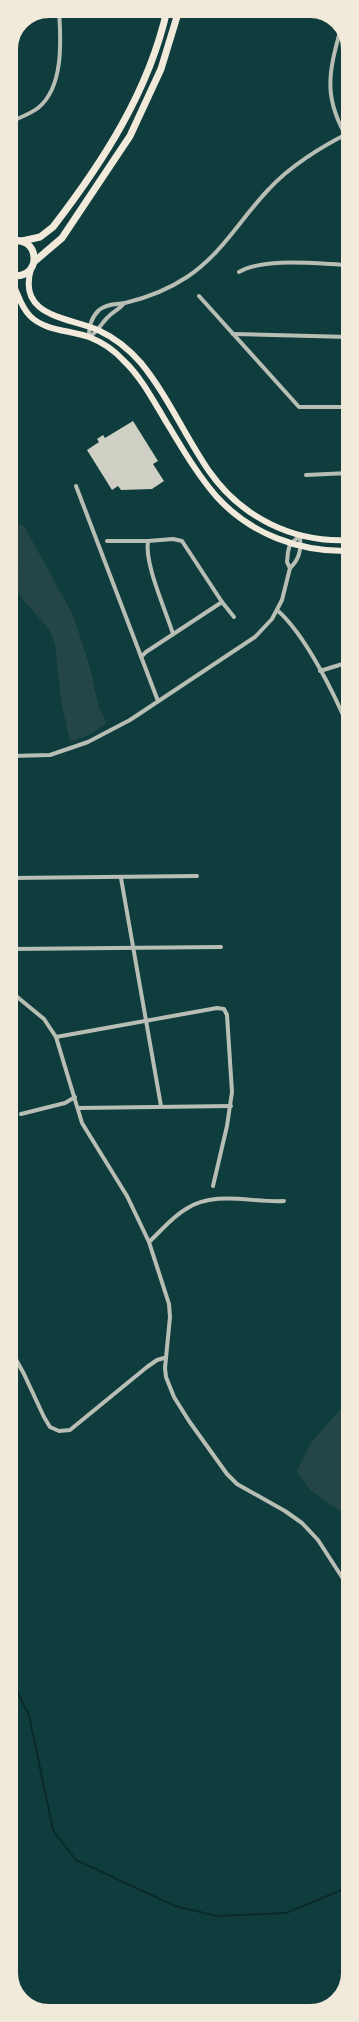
<svg xmlns="http://www.w3.org/2000/svg" width="359" height="2022" viewBox="0 0 359 2022" font-family="Raleway,sans-serif">
  <style>
    .green { fill: #244646 }
    .lines { fill: none; stroke-linecap: round; stroke-linejoin: round }
    .stream { stroke: #0a2a2b; stroke-width: 2 }
    .building { fill: #cfcfc3 }
    .minor { stroke: #b8beb3; stroke-width: 4 }
    .secondary { stroke: #f1e9da; stroke-width: 6 }
    .trunk { stroke: #f1e9da; stroke-width: 7 }
    .rim { fill: none; stroke: #f1e9da; stroke-width: 2 }
  </style>
  <rect width="100%" height="100%" fill="#0f3d3e"/>
  <g class="green">
    <path d="M10,498L13,522L24,526L73,615L89,664L99,708L107,723L87,736L70,742L61,700L55,643L48,628L24,601L10,580Z"/>
    <path d="M349,1399V1517L310,1490L297,1471L310,1444Z"/>
  </g>
  <g class="lines">
    <path class="stream" d="M10,1678L29,1715L53,1830L76,1860L175,1906L217,1916L286,1913L349,1887"/>
  </g>
  <path class="building" d="M133,421L158,461L153,464L164,481L152,489L121,490L118,486L112,490L87,450L99,442L97,439L103,435L105,438Z"/>
  <g class="lines">
    <g class="minor">
      <path d="M263,12L264,10"/>
      <path d="M341,28C328,74 323,99 349,141"/>
      <path d="M10,122C19,118 30,114 38,108C64,87 61,40 59,10"/>
      <path d="M239,272C265,257 318,264 349,265"/>
      <path d="M199,296L299,407H349"/>
      <path d="M233,334L349,337"/>
      <path d="M89,337C89,326 91,318 99,310C108,303 116,305 125,303C146,298 169,289 187,277C222,254 241,218 269,189C289,167 322,146 349,133"/>
      <path d="M89,337C99,331 99,326 107,318C112,312 119,310 124,303"/>
      <path d="M306,475L349,473"/>
      <path d="M76,486L158,701"/>
      <path d="M107,541H148"/>
      <path d="M290,568C300,559 301,549 300,536"/>
      <path d="M222,602L234,617"/>
      <path d="M277,610C305,634 335,695 349,729"/>
      <path d="M141,657L146,652L222,602L182,541L173,539L148,541C144,563 166,611 173,634"/>
      <path d="M320,671L349,662"/>
      <path d="M10,756L50,755L88,742L130,720L255,637L272,619L282,600L290,568L287,562L288,552L290,544L300,536"/>
      <path d="M10,878L197,876"/>
      <path d="M121,878L161,1106"/>
      <path d="M10,949L221,947"/>
      <path d="M10,991L44,1019L56,1037L82,1123L127,1196L149,1242L169,1304L170,1317L165,1368L166,1377L174,1397L189,1421L227,1474L237,1484L285,1511L302,1523L318,1540L349,1588"/>
      <path d="M56,1037L217,1008L224,1009L227,1015L232,1092L227,1126L213,1186"/>
      <path d="M78,1108L231,1106"/>
      <path d="M21,1114L65,1103L75,1097"/>
      <path d="M149,1242C161,1231 172,1217 186,1209C215,1190 252,1203 284,1201"/>
      <path d="M13,1354L24,1374L44,1417L50,1427L59,1431L70,1430L147,1367L157,1360L164,1358"/>
    </g>
    <g class="secondary">
      <path d="M31,269C17,317 68,317 98,330C115,338 129,349 141,363C168,396 185,436 209,471C241,517 293,543 349,540"/>
      <path d="M10,279C18,291 19,305 30,316C45,331 69,330 89,337C102,342 115,351 124,361C141,377 153,400 165,420C181,446 196,473 216,496C250,534 299,552 349,551"/>
    </g>
    <g class="trunk">
      <path d="M22,241L40,237L53,227C103,162 149,91 167,10"/>
      <path d="M10,242C40,232 44,282 10,275"/>
      <path d="M35,261L62,238L130,136L161,69L179,10"/>
    </g>
  </g>
  <path d="M0 0H359V2022H0ZM49 17H310A32 32 0 0 1 342 49V1973A32 32 0 0 1 310 2005H49A32 32 0 0 1 17 1973V49A32 32 0 0 1 49 17Z" fill="#f1e9da" fill-rule="evenodd"/>
  <path class="rim" d="M49 17H310A32 32 0 0 1 342 49V1973A32 32 0 0 1 310 2005H49A32 32 0 0 1 17 1973V49A32 32 0 0 1 49 17Z"/>
</svg>
